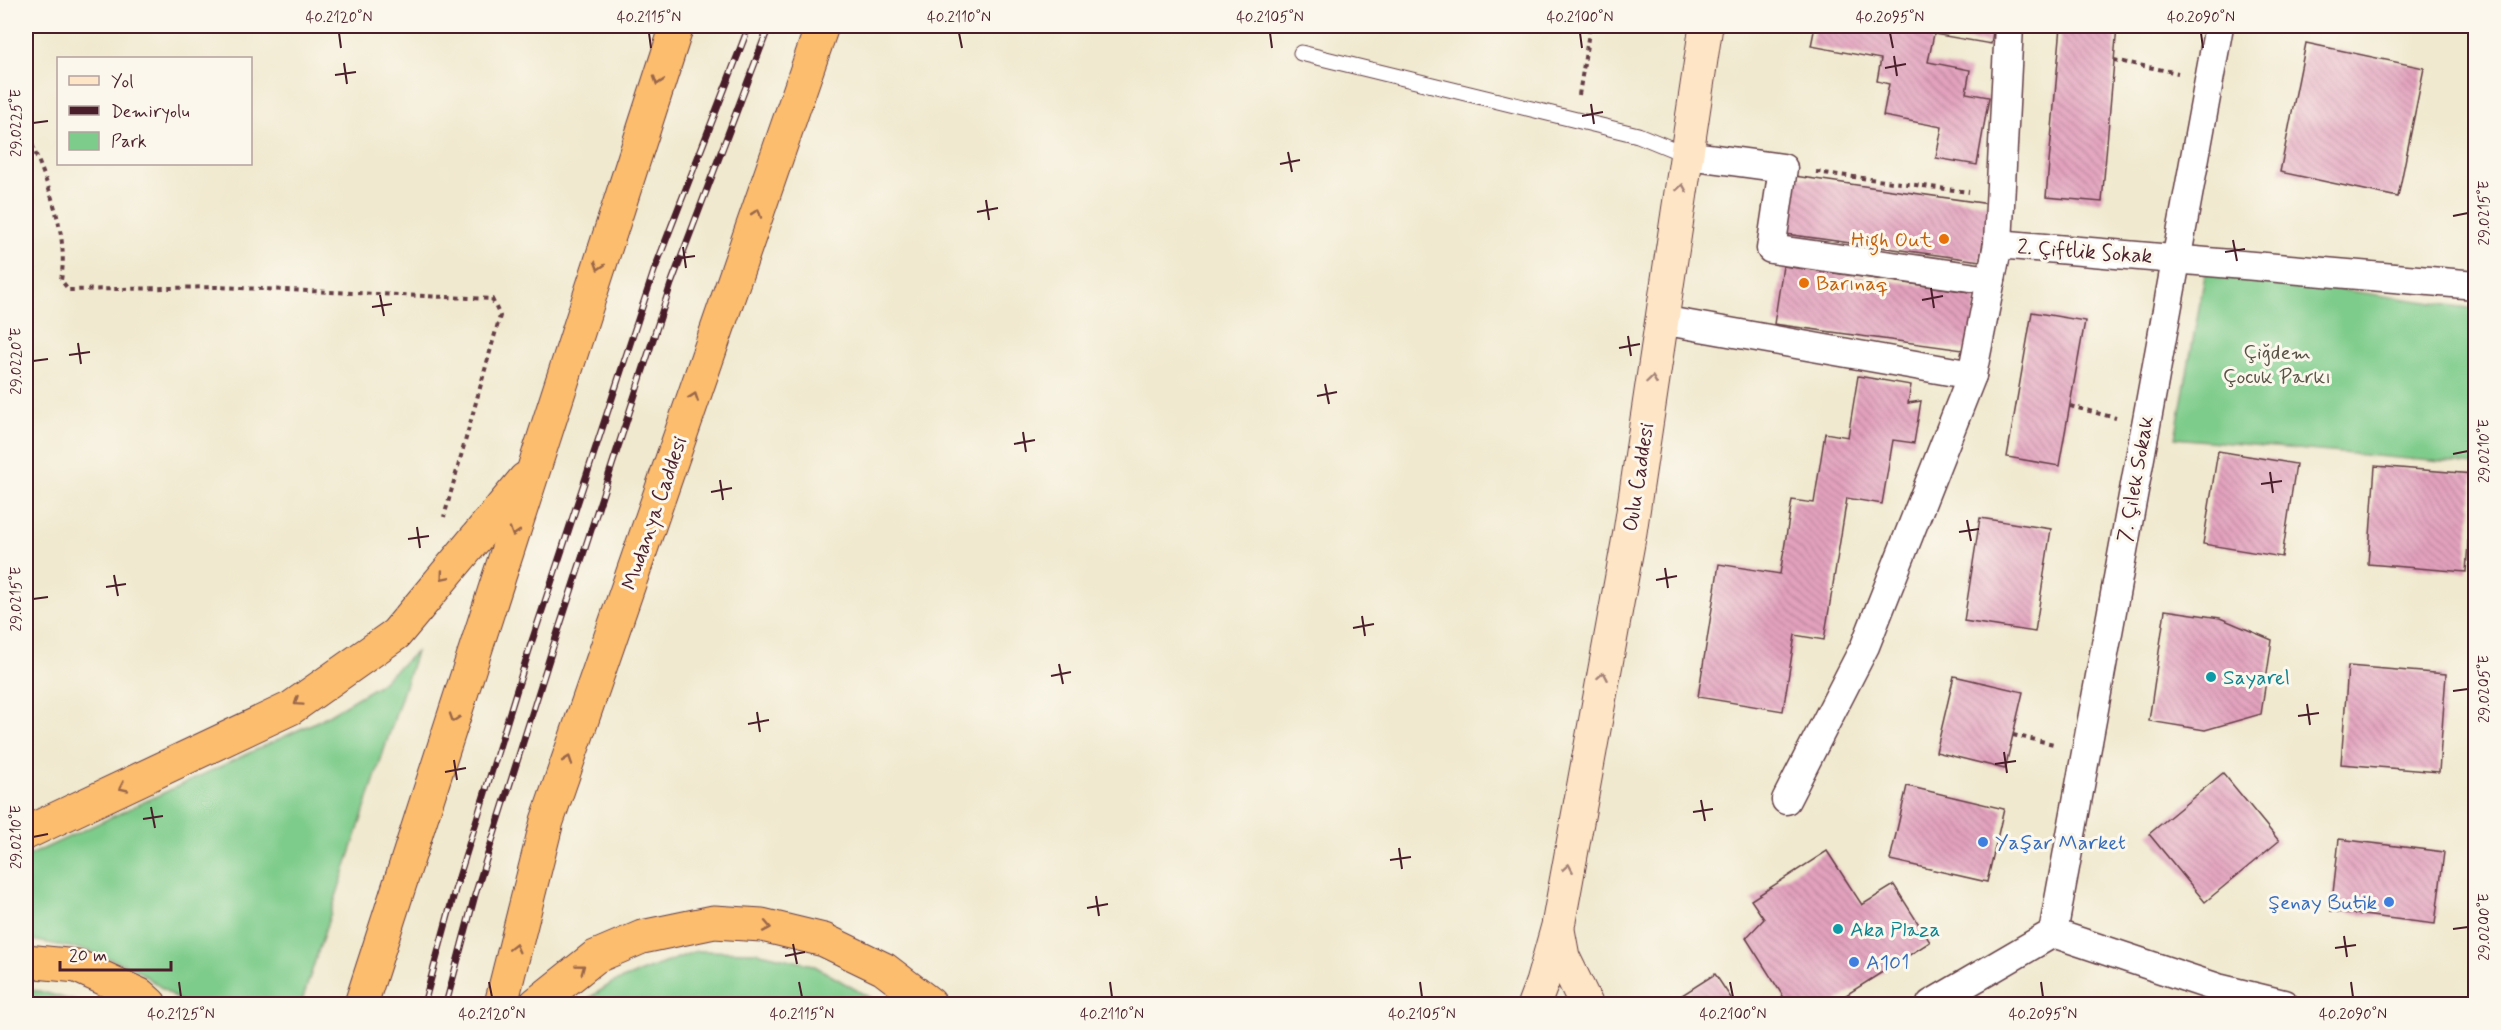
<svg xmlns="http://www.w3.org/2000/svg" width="2501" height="1030" viewBox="0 0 2501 1030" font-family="Mynerve,sans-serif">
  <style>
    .green { fill: #7ecc8b; stroke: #64765b; stroke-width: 1.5 }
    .building { fill: url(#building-back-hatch) }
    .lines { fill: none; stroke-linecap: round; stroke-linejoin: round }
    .lane-casing { stroke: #633d44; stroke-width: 17 }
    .street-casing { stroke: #633d44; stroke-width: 31 }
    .secondary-casing { stroke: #633d44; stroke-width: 35 }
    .highway-casing { stroke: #633d44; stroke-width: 35 }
    .path { stroke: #633d44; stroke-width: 4; stroke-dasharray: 4.5 4.5; stroke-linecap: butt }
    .lane { stroke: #fff; stroke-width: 15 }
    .street { stroke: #fff; stroke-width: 28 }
    .secondary { stroke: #fee5c5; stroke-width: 33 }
    .highway { stroke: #fcbd6e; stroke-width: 33 }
    .rail-casing { stroke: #4a1f2b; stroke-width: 7 }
    .rail { stroke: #fbf7ec; stroke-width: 4.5; stroke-dasharray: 14; stroke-linecap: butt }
    .oneway { stroke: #9a6649 }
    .oneway2 { stroke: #a48278 }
    .ticks { fill: none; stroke: #4a1f2b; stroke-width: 2 }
    .food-dot { fill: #e8710a; stroke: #fbf7ec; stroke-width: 2 }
    .culture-dot { fill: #0f9aa8; stroke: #fbf7ec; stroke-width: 2 }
    .shop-dot { fill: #3f7fe0; stroke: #fbf7ec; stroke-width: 2 }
    .labels { text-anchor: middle; stroke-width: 6; stroke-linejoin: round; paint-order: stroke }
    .food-label { font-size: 21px; fill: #c56008; stroke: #fbf7ec; text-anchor: end }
    .street-label { font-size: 21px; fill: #4a1f2b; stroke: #fbf7ec }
    .park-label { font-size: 21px; fill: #5a5348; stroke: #fbf7ec }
    .culture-label { font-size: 21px; fill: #0d838f; stroke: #fbf7ec; text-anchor: start }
    .shop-label { font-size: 21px; fill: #366cbe; stroke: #fbf7ec; text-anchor: start }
    .neatline { fill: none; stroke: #4a1f2b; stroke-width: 2 }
    .ticks-label { font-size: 15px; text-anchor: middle; fill: #4a1f2b }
  </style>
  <defs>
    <pattern id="building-back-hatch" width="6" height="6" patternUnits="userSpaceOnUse" patternTransform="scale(1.5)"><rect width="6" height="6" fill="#e3a2be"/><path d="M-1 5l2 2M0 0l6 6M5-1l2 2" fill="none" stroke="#ba839b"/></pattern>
  </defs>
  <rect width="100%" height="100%" fill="#fbf7ec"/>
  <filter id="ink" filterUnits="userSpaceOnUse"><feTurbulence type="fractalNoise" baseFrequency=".0167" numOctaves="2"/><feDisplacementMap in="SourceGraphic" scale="12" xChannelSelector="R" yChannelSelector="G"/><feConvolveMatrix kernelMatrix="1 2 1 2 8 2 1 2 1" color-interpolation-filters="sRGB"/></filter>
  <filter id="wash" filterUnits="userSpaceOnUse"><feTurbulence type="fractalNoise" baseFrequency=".008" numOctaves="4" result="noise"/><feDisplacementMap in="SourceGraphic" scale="24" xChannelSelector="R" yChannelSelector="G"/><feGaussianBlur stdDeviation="1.35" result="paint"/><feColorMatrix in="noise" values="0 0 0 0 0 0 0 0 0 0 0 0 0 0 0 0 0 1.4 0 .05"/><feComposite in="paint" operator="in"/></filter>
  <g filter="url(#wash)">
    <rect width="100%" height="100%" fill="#f0e9cf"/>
    <g class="green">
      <path d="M2206,270L2475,309V465L2175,438Z"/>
      <path d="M416,652L301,1004H184L134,968L90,951L26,939V857L320,720L377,686Z"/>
      <path d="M696,951L756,952L813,965L881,1004H580L612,983Z"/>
      <path d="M26,990L39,991L85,1004H26Z"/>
    </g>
    <g id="blocks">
      <g class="building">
        <path d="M1815,26H1994L1991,44L1934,34L1928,62L1970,70L1966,93L1989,97L1977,165L1936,158L1942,127L1883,116L1889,84L1877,81L1881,59L1811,46Z"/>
        <path d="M2061,26H2117L2102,202L2046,197Z"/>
        <path d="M2306,43L2424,68L2398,197L2280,172Z"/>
        <path d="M1794,176L1989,204L1980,261L1786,234Z"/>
        <path d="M1783,266L1977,293L1970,351L1774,324Z"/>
        <path d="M2032,312L2085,321L2059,466L2007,457Z"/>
        <path d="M1858,376L1911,385L1908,403L1921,401L1914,443L1893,440L1882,504L1847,498L1824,640L1795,635L1783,711L1698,697L1719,564L1780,574L1792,500L1814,503L1825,433L1848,437Z"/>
        <path d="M2218,451L2296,464L2282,557L2203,544Z"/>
        <path d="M2375,466L2473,474L2466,572L2368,564Z"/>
        <path d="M1980,518L2051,529L2035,632L1964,621Z"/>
        <path d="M2165,610L2220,618L2272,640L2261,714L2205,730L2149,721Z"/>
        <path d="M2348,666L2446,674L2439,772L2341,764Z"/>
        <path d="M1954,676L2023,692L2005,769L1936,752Z"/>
        <path d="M2223,773L2279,841L2205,902L2149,834Z"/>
        <path d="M1907,786L2004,809L1987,882L1890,860Z"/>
        <path d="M2339,839L2444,852L2435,924L2331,911Z"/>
        <path d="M1827,851L1862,905L1894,885L1930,942L1832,1004H1788L1746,938L1764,919L1751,900Z"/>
        <path d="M1715,974L1735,1004H1668Z"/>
      </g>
    </g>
  </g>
  <g filter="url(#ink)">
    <use href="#blocks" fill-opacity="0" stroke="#633d44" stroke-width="1.5"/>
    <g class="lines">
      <g class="lane-casing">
        <path id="lane" d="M1301,53L1638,135L1687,155"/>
      </g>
      <g class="street-casing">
        <g id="street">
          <path d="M1687,155L1783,168L1771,249L1991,280"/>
          <path d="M1998,244L2009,26"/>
          <path d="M1661,320L1972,375L1998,244L2476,285"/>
          <path d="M1786,800L1865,646L1972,375"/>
          <path d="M2053,933L2219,26"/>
          <path d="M1931,1004L2053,933L2218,988L2284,1004"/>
        </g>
      </g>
      <g class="secondary-casing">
        <g id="secondary">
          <path d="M1558,930L1563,957L1586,1004"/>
          <path d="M1534,1004L1542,983L1558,926L1630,532L1706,26"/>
        </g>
      </g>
      <g class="highway-casing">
        <g id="highway">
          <path d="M26,833L291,708L396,634L525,479"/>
          <path d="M26,961L77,966L140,995L150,1004"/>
          <path d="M361,1004L677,26"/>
          <path d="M501,1004L547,821L822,26"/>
          <path d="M536,1004L595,957L642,937L714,922L762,925L824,940L884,969L930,1004"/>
        </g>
      </g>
      <g class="path">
        <path d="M2114,60L2178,73"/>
        <path d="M1579,95L1590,26"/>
        <path d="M26,128C43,176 70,228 61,280L69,290L217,287L492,299L500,316L444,517"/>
        <path d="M1816,172L1969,192"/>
        <path d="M2070,406L2116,418"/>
        <path d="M2013,735L2054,744"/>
      </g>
      <use href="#lane" class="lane"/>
      <use href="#street" class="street"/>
      <use href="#secondary" class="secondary"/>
      <use href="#highway" class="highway"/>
      <g class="rail-casing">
        <g id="rail">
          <path d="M424,1004L455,890L530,647L654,271L749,26"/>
          <path d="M446,1004L475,895L552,650L671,284L769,26"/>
        </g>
      </g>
      <use href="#rail" class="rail"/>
    </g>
    <defs><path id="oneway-chevron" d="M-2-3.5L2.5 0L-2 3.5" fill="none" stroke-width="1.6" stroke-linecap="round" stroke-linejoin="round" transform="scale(1.5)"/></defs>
    <g class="oneway">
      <use href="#oneway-chevron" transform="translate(658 81) rotate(108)"/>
      <use href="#oneway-chevron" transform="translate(757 213) rotate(-71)"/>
      <use href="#oneway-chevron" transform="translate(599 266) rotate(108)"/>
      <use href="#oneway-chevron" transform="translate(694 397) rotate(-71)"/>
      <use href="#oneway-chevron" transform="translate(514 532) rotate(108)"/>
      <use href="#oneway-chevron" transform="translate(444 576) rotate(130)"/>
      <use href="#oneway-chevron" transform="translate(298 702) rotate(146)"/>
      <use href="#oneway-chevron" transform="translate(454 718) rotate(108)"/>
      <use href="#oneway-chevron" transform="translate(568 760) rotate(-71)"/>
      <use href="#oneway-chevron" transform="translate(123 787) rotate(155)"/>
      <use href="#oneway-chevron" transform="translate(767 927) rotate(11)"/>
      <use href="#oneway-chevron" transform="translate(515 948) rotate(-76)"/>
      <use href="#oneway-chevron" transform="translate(581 968) rotate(-37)"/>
    </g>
    <g class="oneway2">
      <use href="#oneway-chevron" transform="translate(1682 188) rotate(-81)"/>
      <use href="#oneway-chevron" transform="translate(1652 380) rotate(-82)"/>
      <use href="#oneway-chevron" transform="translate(1603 676) rotate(-80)"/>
      <use href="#oneway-chevron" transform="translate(1568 868) rotate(-80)"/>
    </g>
  </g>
  <path class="ticks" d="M339,33L341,48M649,33L651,48M959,33L962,48M1270,33L1272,48M1580,33L1582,48M1890,33L1893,48M2201,33L2203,48M1894,56L1897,76M344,63L347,84M1885,68L1906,64M335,75L356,72M1591,104L1594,124M1582,116L1603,112M33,123L48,121M1288,152L1292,172M1280,164L1300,160M986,200L989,220M977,212L998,208M2453,216L2468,213M2233,240L2237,261M683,247L686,268M2225,252L2245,249M674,259L695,256M1931,288L1934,308M380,295L384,316M1922,300L1943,296M372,307L392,304M1628,336L1631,356M78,343L81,364M1619,348L1640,344M69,355L90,352M33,361L48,359M1325,384L1329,404M1317,396L1337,392M1023,432L1026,452M1014,444L1035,440M2453,454L2468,451M2270,472L2273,493M720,480L723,500M2261,484L2282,481M711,492L732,488M1967,520L1971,541M417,527L420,548M1959,532L1979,529M408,539L429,536M1665,568L1668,588M114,575L118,596M1656,580L1677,576M106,587L126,584M33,599L48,597M1362,616L1365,636M1353,628L1374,624M1059,664L1063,684M1051,676L1071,672M2453,691L2468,689M2307,704L2310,725M757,712L760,732M2298,716L2319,713M748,724L769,720M2004,752L2007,773M454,760L457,780M1995,764L2016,761M445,772L466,768M1701,800L1705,821M151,807L155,828M1693,812L1713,809M143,819L163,816M33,837L48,834M1399,848L1402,869M1390,860L1411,857M1096,896L1099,916M1087,908L1108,904M2453,929L2468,927M2344,936L2347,957M793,944L797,964M2335,948L2356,945M785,956L805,952M179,982L181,997M489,982L492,997M799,982L802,997M1110,982L1112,997M1420,982L1422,997M1730,982L1733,997M2041,982L2043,997M2351,982L2353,997"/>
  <g class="food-dot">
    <circle cx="1944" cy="239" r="6"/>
    <circle cx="1804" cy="283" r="6"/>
  </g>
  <g class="culture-dot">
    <circle cx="2211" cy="677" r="6"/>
    <circle cx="1838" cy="929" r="6"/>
  </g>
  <g class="shop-dot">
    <circle cx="1983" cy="842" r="6"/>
    <circle cx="2389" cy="902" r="6"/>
    <circle cx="1854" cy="962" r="6"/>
  </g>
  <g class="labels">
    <g class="food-label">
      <text x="1932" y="246">High Out</text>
      <text x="1816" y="290" text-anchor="start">Barınaq</text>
    </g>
    <g class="street-label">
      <text transform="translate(2085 251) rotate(4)" y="7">2. Çiftlik Sokak</text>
      <text transform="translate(1638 477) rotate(-81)" y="7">Oulu Caddesi</text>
      <text transform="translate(2135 479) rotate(-80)" y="7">7. Çilek Sokak</text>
      <text transform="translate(654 513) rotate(-71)" y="7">Mudanya Caddesi</text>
    </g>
    <g class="park-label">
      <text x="2277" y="359">Çiğdem<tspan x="2277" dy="24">Çocuk Parkı</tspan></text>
    </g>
    <g class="culture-label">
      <text x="2223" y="684">Sayarel</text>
      <text x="1850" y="936">Aka Plaza</text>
    </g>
    <g class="shop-label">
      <text x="1995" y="849">Yaşar Market</text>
      <text x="2377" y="909" text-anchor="end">Şenay Butik</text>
      <text x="1866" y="969">A101</text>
    </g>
  </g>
  <rect width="2501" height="1030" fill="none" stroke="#fbf7ec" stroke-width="66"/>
  <rect x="57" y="57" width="195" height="108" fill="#fbf7ec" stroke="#b4a19f" stroke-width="1.5"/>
  <rect x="69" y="76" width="30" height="9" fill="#fee5c5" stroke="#b4a19f" stroke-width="1.5"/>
  <text x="111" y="87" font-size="18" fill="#4a1f2b">Yol</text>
  <rect x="69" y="106" width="30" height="9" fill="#4a1f2b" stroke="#b4a19f" stroke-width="1.5"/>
  <text x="111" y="117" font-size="18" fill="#4a1f2b">Demiryolu</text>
  <rect x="69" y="132" width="30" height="18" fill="#7ecc8b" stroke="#b4a19f" stroke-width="1.5"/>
  <text x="111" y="147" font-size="18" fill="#4a1f2b">Park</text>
  <path d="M60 961v9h111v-9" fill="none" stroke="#4a1f2b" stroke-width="3"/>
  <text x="69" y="961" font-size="18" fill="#4a1f2b" stroke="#fbf7ec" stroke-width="4.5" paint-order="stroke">20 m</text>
  <rect x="33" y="33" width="2435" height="964" class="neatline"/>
  <g class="ticks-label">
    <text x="339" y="22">40.2120°N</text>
    <text x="649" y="22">40.2115°N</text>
    <text x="959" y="22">40.2110°N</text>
    <text x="1270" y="22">40.2105°N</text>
    <text x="1580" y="22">40.2100°N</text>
    <text x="1890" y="22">40.2095°N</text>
    <text x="2201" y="22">40.2090°N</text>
    <text transform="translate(16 123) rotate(-90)" y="5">29.0225°E</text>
    <text transform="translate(2484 213) rotate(-90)" y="5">29.0215°E</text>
    <text transform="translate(16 361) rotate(-90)" y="5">29.0220°E</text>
    <text transform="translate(2484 451) rotate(-90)" y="5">29.0210°E</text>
    <text transform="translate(16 599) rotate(-90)" y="5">29.0215°E</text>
    <text transform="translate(2484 689) rotate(-90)" y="5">29.0205°E</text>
    <text transform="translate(16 837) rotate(-90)" y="5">29.0210°E</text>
    <text transform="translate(2484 927) rotate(-90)" y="5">29.0200°E</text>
    <text x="181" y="1019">40.2125°N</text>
    <text x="492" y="1019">40.2120°N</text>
    <text x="802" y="1019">40.2115°N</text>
    <text x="1112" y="1019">40.2110°N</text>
    <text x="1422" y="1019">40.2105°N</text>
    <text x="1733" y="1019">40.2100°N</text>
    <text x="2043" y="1019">40.2095°N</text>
    <text x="2353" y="1019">40.2090°N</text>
  </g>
</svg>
